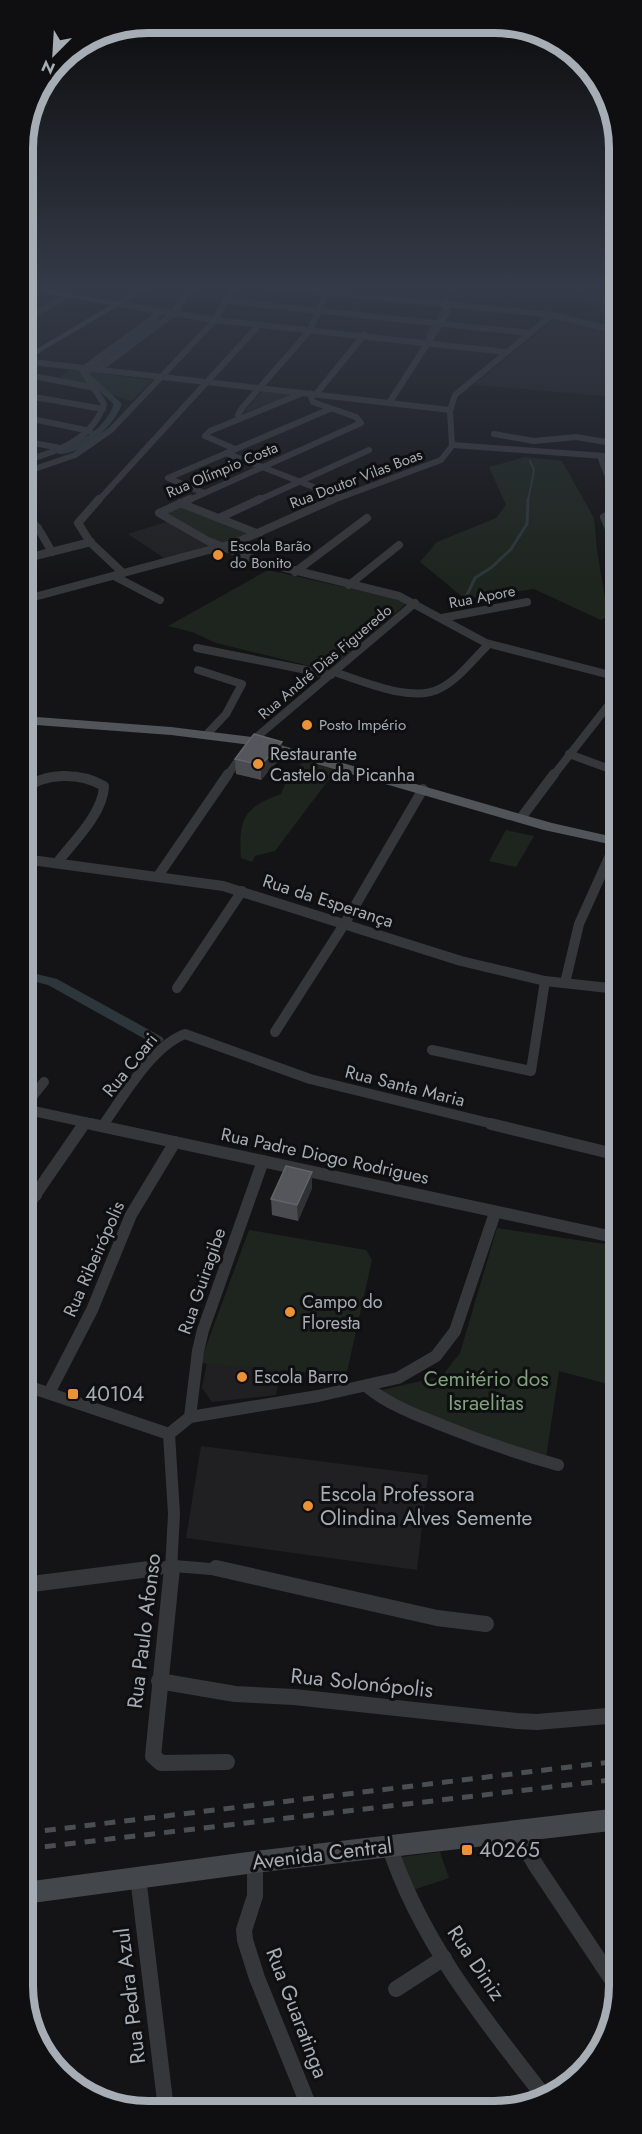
<svg xmlns="http://www.w3.org/2000/svg" width="642" height="2134" viewBox="0 0 642 2134" font-family="Jost,sans-serif">
  <style>
    .built { fill: #202023 }
    .green { fill: #1e251e }
    .lines { fill: none; stroke-linecap: round; stroke-linejoin: round }
    .stream-far1 { stroke: #2d373b; stroke-width: 2 }
    .stream { stroke: #2d373b; stroke-width: 3 }
    .canal { fill: #2d373b; fill-rule: evenodd }
    .street-far4 { stroke: #35373a; stroke-width: 6 }
    .street-far3 { stroke: #35373a; stroke-width: 8 }
    .street-far2 { stroke: #35373a; stroke-width: 10 }
    .street-far1 { stroke: #35373a; stroke-width: 12 }
    .street { stroke: #35373a; stroke-width: 16 }
    .secondary { fill: #43464a; fill-rule: evenodd }
    .primary { fill: #515459; fill-rule: evenodd }
    .rail { stroke: #4a4d51; stroke-width: 5; stroke-dasharray: 11 9; stroke-linecap: butt }
    .wall { fill: #4a4b51 }
    .shaded-wall { fill: #303135 }
    .building { fill: #54565b; stroke: #616469; stroke-width: 1.5 }
    .poi-dot { fill: #ea9237; stroke: #0f0f11; stroke-width: 2 }
    .labels { text-anchor: middle; stroke-width: 6; stroke-linejoin: round; paint-order: stroke }
    .far-street-label { font-size: 15px; fill: #a6adb5; stroke: #0f0f11 }
    .far-poi-label { font-size: 15px; fill: #a6adb5; stroke: #0f0f11; text-anchor: start }
    .poi-label { font-size: 18px; fill: #a6adb5; stroke: #0f0f11; text-anchor: start }
    .street-label { font-size: 18px; fill: #a6adb5; stroke: #0f0f11 }
    .near-park-label { font-size: 21px; fill: #81a07e; stroke: #0f0f11 }
    .near-poi-label { font-size: 21px; fill: #a6adb5; stroke: #0f0f11; text-anchor: start }
    .near-street-label { font-size: 21px; fill: #a6adb5; stroke: #0f0f11 }
    .rim { fill: none; stroke: #a6adb5; stroke-width: 8 }
  </style>
  <rect width="100%" height="100%" fill="#141416"/>
  <g class="built">
    <path d="M556,318L617,334V397L473,385Z"/>
    <path d="M169,521L214,547L167,560L128,534Z"/>
    <path d="M207,1363L281,1370L276,1395L212,1402L202,1388Z"/>
    <path d="M201,1446L428,1475L417,1570L186,1538Z"/>
  </g>
  <g class="green">
    <path d="M576,284H617V320L608,316L585,300L584,295Z"/>
    <path d="M70,369L151,380L152,381L131,401L60,378Z"/>
    <path d="M262,391L295,394L243,413Z"/>
    <path d="M525,457L562,461L594,518L597,550L608,616L601,620L534,589L465,599L420,562L437,542L496,518L506,505L489,467Z"/>
    <path d="M178,505L247,533L249,535L224,545L161,512Z"/>
    <path d="M268,570L393,598L407,603L330,671L216,643L192,632L168,626Z"/>
    <path d="M304,761L336,770L275,851L255,856L252,862L241,858C238,819 244,807 281,794L287,779Z"/>
    <path d="M506,830L534,836L516,867L489,861Z"/>
    <path d="M497,1228L618,1246L619,1387L559,1371L546,1458L430,1419L378,1391L442,1376L460,1353Z"/>
    <path d="M249,1230L366,1250L372,1260L346,1376L200,1363Z"/>
    <path d="M440,1852L449,1878L413,1890L401,1857Z"/>
  </g>
  <g class="lines">
    <g class="stream-far1">
      <path d="M452,288L456,284"/>
      <path d="M446,304L448,292"/>
      <path d="M437,321L445,306"/>
      <path d="M426,338L434,324"/>
      <path d="M528,501L534,470L530,461"/>
    </g>
    <path class="stream" d="M465,599L475,578L492,567L511,549L527,524L528,499"/>
    <g class="canal">
      <path d="M157,319L164,321L90,374L122,404C114,426 83,455 58,454V450C81,441 105,429 114,404L82,376V372Z"/>
      <path d="M24,971L57,979L162,1037L164,1040L157,1044L152,1043L48,985L24,979Z"/>
    </g>
    <g class="street-far4">
      <path d="M248,284L552,315L617,331"/>
      <path d="M433,284H451"/>
      <path d="M226,301L530,333"/>
      <path d="M118,304L215,320L505,352"/>
      <path d="M118,304L150,284"/>
      <path d="M23,321L68,295"/>
      <path d="M23,349L38,351"/>
      <path d="M23,361L450,410"/>
      <path d="M98,370L173,314L193,284"/>
      <path d="M23,374L95,388"/>
      <path d="M316,394L364,335"/>
      <path d="M23,395L103,409"/>
      <path d="M389,403L447,313L448,304"/>
      <path d="M23,417L90,431"/>
      <path d="M239,419L238,415L242,408L310,330L330,284"/>
      <path d="M494,434L534,441L576,437L618,444"/>
      <path d="M23,441L60,448"/>
      <path d="M453,445L618,457"/>
      <path d="M235,449L205,436L210,431L303,393"/>
      <path d="M226,453L339,497"/>
      <path d="M600,456L617,501"/>
      <path d="M23,461C57,452 92,440 104,404L82,370L161,312"/>
      <path d="M23,473L75,455L111,430L215,320L235,284"/>
      <path d="M204,493L168,478L330,409"/>
      <path d="M98,501L259,325"/>
      <path d="M187,501L361,423L356,417L313,402L310,393"/>
      <path d="M257,501L369,450"/>
      <path d="M331,501L441,460L452,446L450,411L455,395L552,315"/>
    </g>
    <g class="street-far3">
      <path d="M99,499L78,523L90,542L123,573"/>
      <path d="M190,499L159,513L208,541L261,562L399,596L486,643L618,677"/>
      <path d="M616,499L618,504"/>
      <path d="M180,503L259,534"/>
      <path d="M618,510L604,517L612,536L618,538"/>
      <path d="M23,513L38,528L52,552"/>
      <path d="M219,518L260,499"/>
      <path d="M23,559L91,542"/>
      <path d="M295,572L367,518"/>
      <path d="M114,576L160,600"/>
      <path d="M349,585L399,545"/>
      <path d="M23,600L235,543L334,499"/>
      <path d="M442,618L527,602"/>
      <path d="M197,648L331,675"/>
      <path d="M198,670L242,684L226,714L207,734"/>
      <path d="M334,672C363,681 413,704 441,688C460,678 474,658 489,644"/>
      <path d="M569,754L618,772"/>
      <path d="M227,776L252,741L415,603"/>
      <path d="M553,776L618,693"/>
    </g>
    <g class="street-far2">
      <path d="M23,790C45,772 79,772 104,786C103,814 73,842 57,863"/>
      <path d="M521,818L554,774"/>
      <path d="M24,859L223,886L461,961L545,981L618,989"/>
      <path d="M158,876L228,774"/>
      <path d="M565,983L579,924L616,842"/>
      <path d="M177,988L242,891"/>
      <path d="M275,1032L345,923L423,789"/>
      <path d="M432,1050L531,1071L545,981"/>
      <path d="M24,1107L44,1082"/>
      <path d="M24,1109L98,1125"/>
      <path d="M83,1125L85,1122"/>
      <path d="M103,1125C124,1096 151,1047 185,1034L310,1079L497,1125"/>
    </g>
    <g class="street-far1">
      <path d="M91,1124L618,1238"/>
      <path d="M491,1124L618,1155"/>
      <path d="M24,1191L36,1195"/>
      <path d="M24,1211L84,1124"/>
      <path d="M612,1237L618,1217"/>
      <path d="M24,1385L169,1434"/>
      <path d="M366,1386C389,1405 416,1415 444,1426C481,1441 519,1454 558,1465"/>
      <path d="M49,1393L92,1310L131,1215L175,1142"/>
      <path d="M190,1417L198,1351L203,1330L263,1161"/>
      <path d="M169,1434L190,1417L318,1396L398,1378L436,1356L455,1331L495,1213"/>
      <path d="M169,1434L174,1514L171,1570"/>
      <path d="M146,1570L174,1566L223,1570"/>
    </g>
    <g class="street">
      <path d="M172,1568L153,1756L161,1763L227,1762"/>
      <path d="M216,1568L437,1618L486,1624"/>
      <path d="M24,1585L157,1568"/>
      <path d="M159,1681L235,1694L294,1697L517,1721L537,1722L619,1715"/>
      <path d="M516,1831L535,1864L619,1990"/>
      <path d="M389,1845C420,1940 482,2017 543,2095"/>
      <path d="M255,1862V1896L244,1930L245,1940L257,1978L310,2109"/>
      <path d="M138,1877L166,2109"/>
      <path d="M396,1989L444,1958"/>
    </g>
    <g class="secondary">
      <path d="M23,285L118,302L122,304L23,362V357L111,305L23,289Z"/>
      <path d="M619,1808V1830L255,1873L25,1904V1882L255,1851Z"/>
    </g>
    <path class="primary" d="M23,716L171,727L252,737L552,823L618,838V846L544,830L251,745L171,735L23,724Z"/>
    <g class="rail">
      <path d="M25,1833L619,1761"/>
      <path d="M25,1849L619,1779"/>
    </g>
  </g>
  <g class="wall">
    <path d="M282,756L261,780L236,774L235,759Z"/>
    <path d="M312,1188L298,1221L272,1215L271,1199Z"/>
  </g>
  <g class="shaded-wall">
    <path d="M282,742V756L261,780V765Z"/>
    <path d="M312,1172V1188L298,1221L297,1205Z"/>
  </g>
  <g class="building">
    <path d="M254,734L282,742L261,765L235,759Z"/>
    <path d="M286,1166L312,1172L297,1205L271,1199Z"/>
  </g>
  <linearGradient id="sky" x2="0" y2="1"><stop stop-color="#0b0b0c"/><stop offset="0.49" stop-color="#343a47"/><stop offset="1" stop-color="#343a47" stop-opacity="0"/></linearGradient>
  <rect width="642" height="583" fill="url(#sky)"/>
  <g class="poi-dot">
    <circle cx="218" cy="555" r="6"/>
    <circle cx="307" cy="725" r="6"/>
    <circle cx="258" cy="764" r="6"/>
    <circle cx="290" cy="1312" r="6"/>
    <circle cx="242" cy="1377" r="6"/>
    <rect x="67" y="1388" width="12" height="12" rx="3"/>
    <circle cx="308" cy="1506" r="6"/>
    <rect x="461" y="1844" width="12" height="12" rx="3"/>
  </g>
  <g class="labels">
    <g class="far-street-label">
      <text transform="translate(222 470) rotate(-23)" y="5">Rua Olímpio Costa</text>
      <text transform="translate(356 479) rotate(-21)" y="5">Rua Doutor Vilas Boas</text>
      <text transform="translate(482 597) rotate(-11)" y="5">Rua Apore</text>
      <text transform="translate(325 662) rotate(-40)" y="5">Rua André Dias Figueredo</text>
    </g>
    <g class="far-poi-label">
      <text x="230" y="551">Escola Barão<tspan x="230" dy="17">do Bonito</tspan></text>
      <text x="319" y="730">Posto Império</text>
    </g>
    <g class="poi-label">
      <text x="270" y="760">Restaurante<tspan x="270" dy="21">Castelo da Picanha</tspan></text>
      <text x="302" y="1308">Campo do<tspan x="302" dy="21">Floresta</tspan></text>
      <text x="254" y="1383">Escola Barro</text>
    </g>
    <g class="street-label">
      <text transform="translate(328 901) rotate(18)" y="6">Rua da Esperança</text>
      <text transform="translate(130 1065) rotate(-51)" y="6">Rua Coari</text>
      <text transform="translate(405 1086) rotate(14)" y="6">Rua Santa Maria</text>
      <text transform="translate(325 1156) rotate(12)" y="6">Rua Padre Diogo Rodrigues</text>
      <text transform="translate(94 1259) rotate(-66)" y="6">Rua Ribeirópolis</text>
      <text transform="translate(202 1281) rotate(-71)" y="6">Rua Guiragibe</text>
    </g>
    <g class="near-park-label">
      <text x="486" y="1386">Cemitério dos<tspan x="486" dy="24">Israelitas</tspan></text>
    </g>
    <g class="near-poi-label">
      <text x="85" y="1401">40104</text>
      <text x="320" y="1501">Escola Professora<tspan x="320" dy="24">Olindina Alves Semente</tspan></text>
      <text x="479" y="1857">40265</text>
    </g>
    <g class="near-street-label">
      <text transform="translate(144 1631) rotate(-83)" y="7">Rua Paulo Afonso</text>
      <text transform="translate(362 1683) rotate(6)" y="7">Rua Solonópolis</text>
      <text transform="translate(322 1854) rotate(-7)" y="7">Avenida Central</text>
      <text transform="translate(476 1963) rotate(56)" y="7">Rua Diniz</text>
      <text transform="translate(130 1996) rotate(-97)" y="7">Rua Pedra Azul</text>
      <text transform="translate(297 2013) rotate(69)" y="7">Rua Guaratinga</text>
    </g>
  </g>
  <path d="M0 0H642V2134H0ZM148 33H494A115 115 0 0 1 609 148V1986A115 115 0 0 1 494 2101H148A115 115 0 0 1 33 1986V148A115 115 0 0 1 148 33Z" fill="#0f0f11" fill-rule="evenodd"/>
  <path class="rim" d="M148 33H494A115 115 0 0 1 609 148V1986A115 115 0 0 1 494 2101H148A115 115 0 0 1 33 1986V148A115 115 0 0 1 148 33Z"/>
  <g transform="translate(54 54) rotate(204)" stroke="#0f0f11" stroke-width="4.5" paint-order="stroke">
  <path d="M0-4.5L10 22L0 15L-10 22Z" fill="#a6adb5"/>
  <text y="-9" font-size="16" font-weight="bold" text-anchor="middle" fill="#a6adb5">N</text>
  </g>
</svg>
